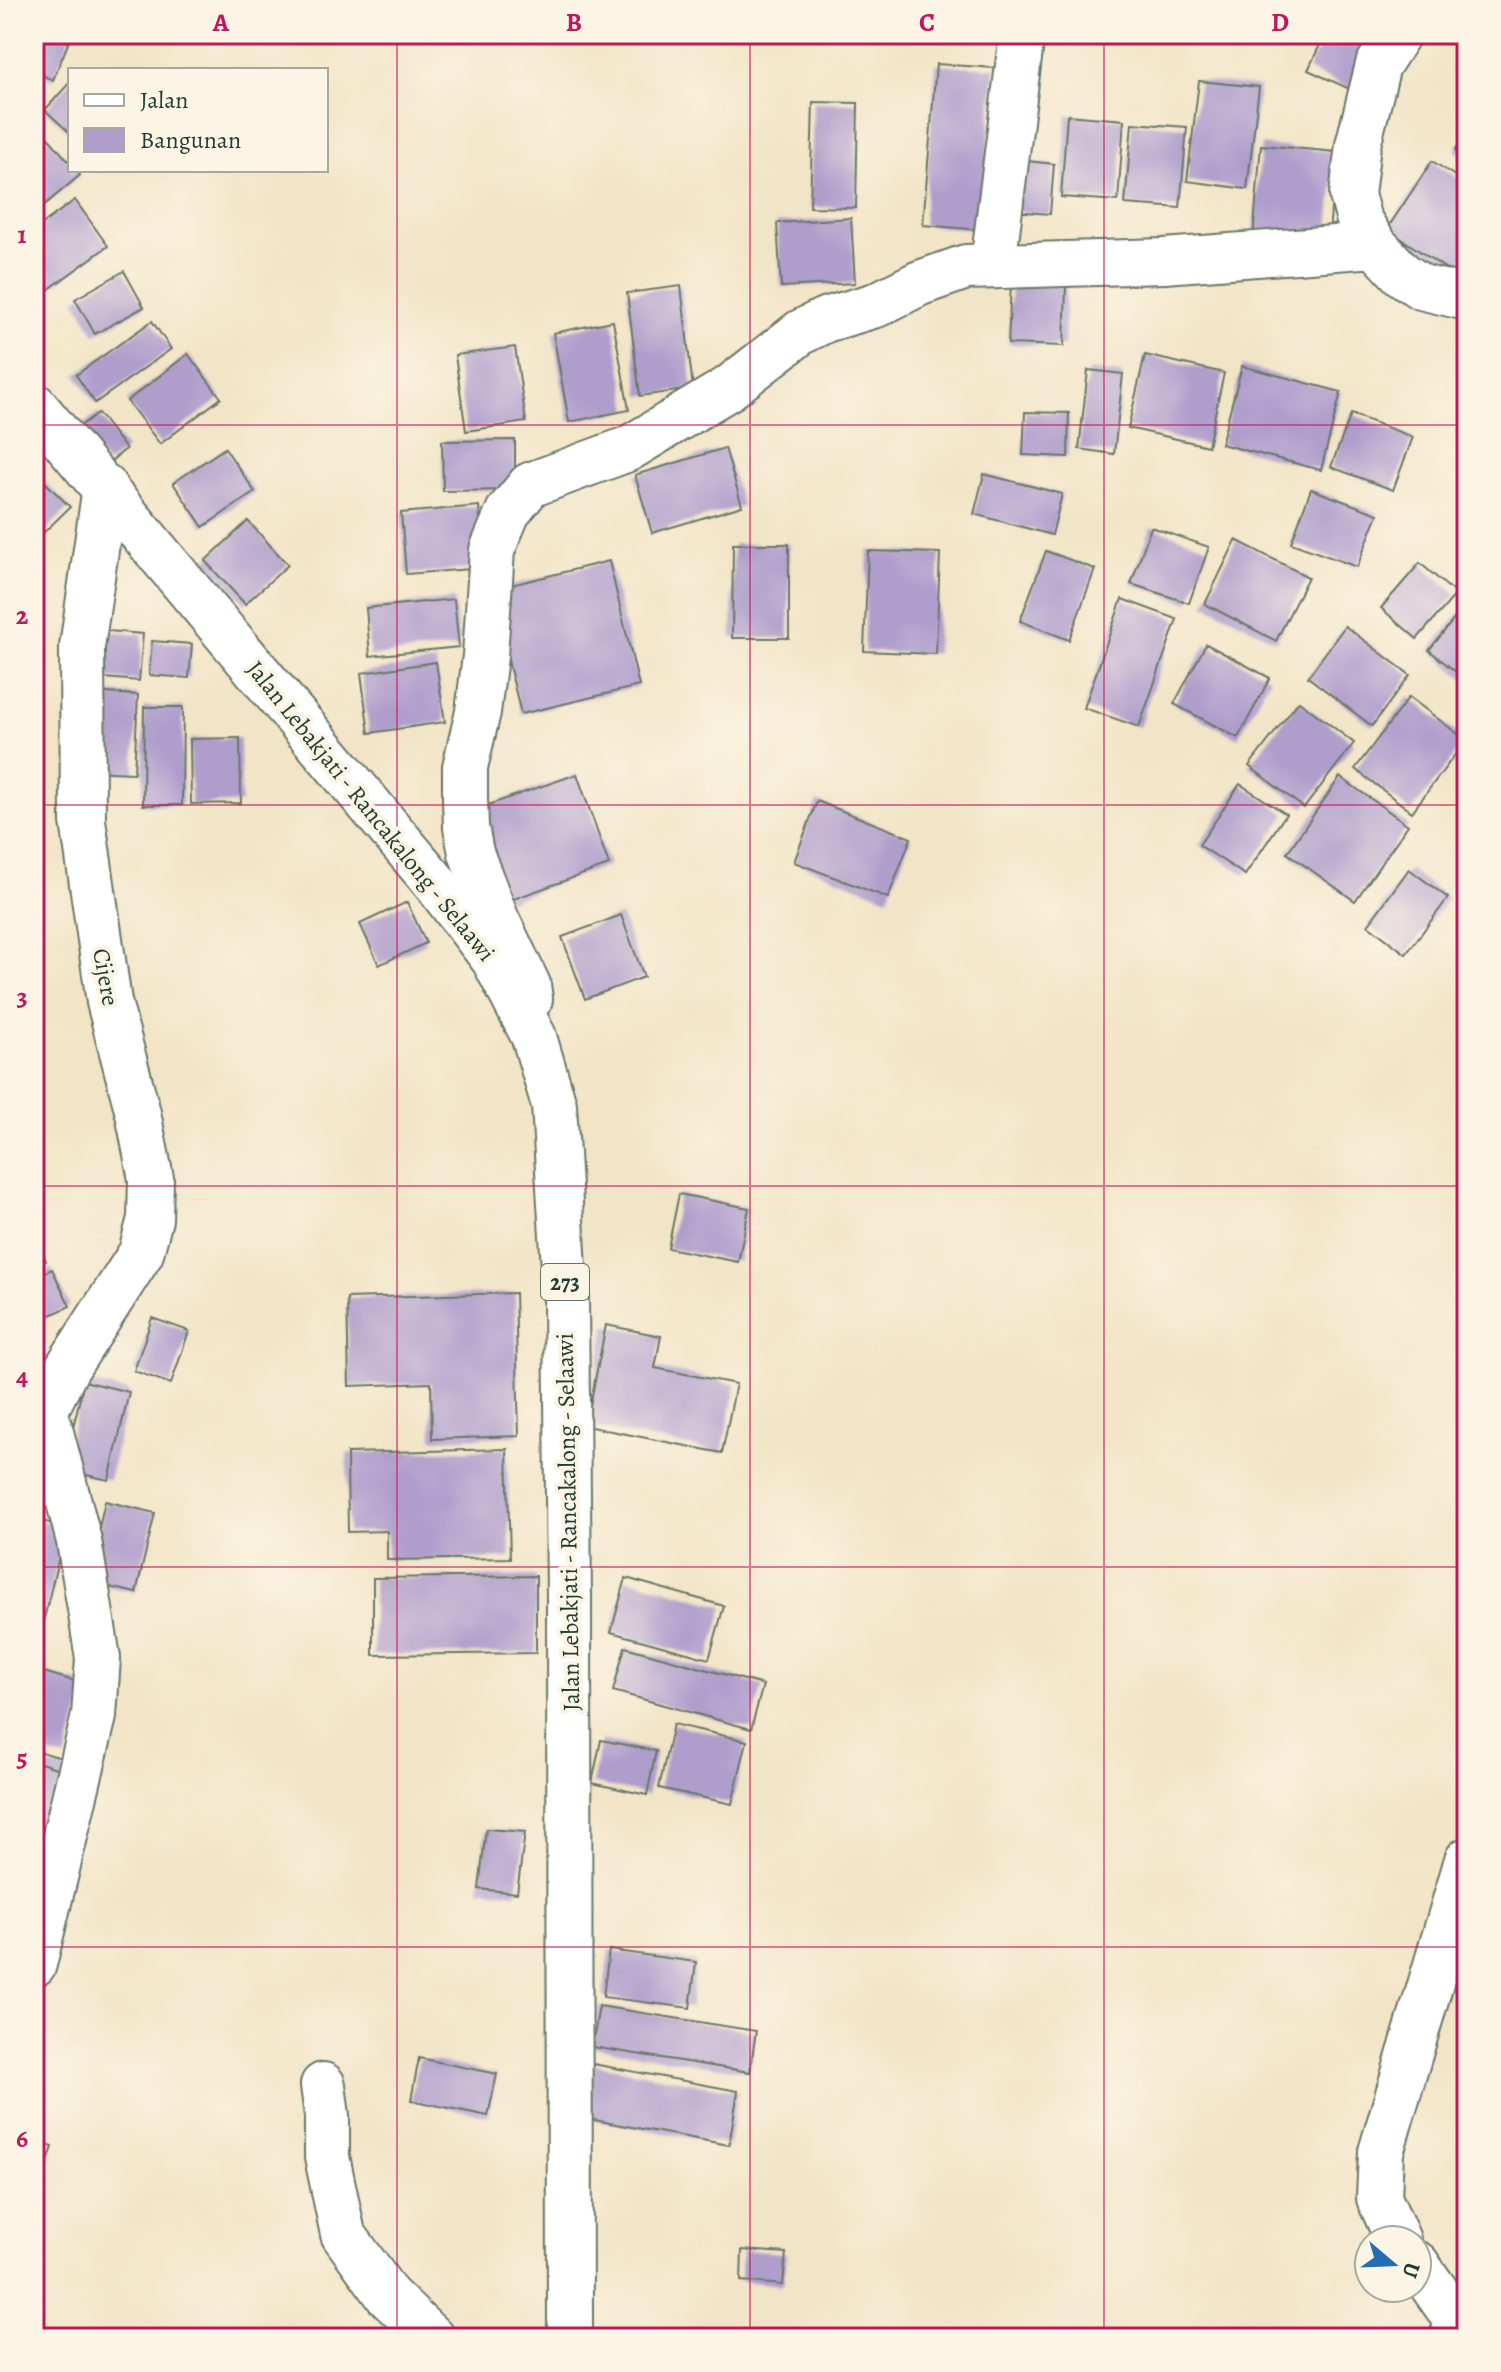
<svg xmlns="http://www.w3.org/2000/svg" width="1501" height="2372" viewBox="0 0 1501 2372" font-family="Alegreya,serif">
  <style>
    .building { fill: #af9dcc }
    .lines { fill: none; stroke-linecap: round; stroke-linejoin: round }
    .minor-casing { stroke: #697767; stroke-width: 48 }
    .primary-casing { stroke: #697767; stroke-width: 48 }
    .minor { stroke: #fff; stroke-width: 44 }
    .primary { stroke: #fff; stroke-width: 44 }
    .grid { fill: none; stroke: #c2185b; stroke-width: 2; stroke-opacity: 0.55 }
    .labels { text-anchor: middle; stroke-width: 8; stroke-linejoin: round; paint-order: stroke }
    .shield { fill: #fcf5e5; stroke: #617469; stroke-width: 2 }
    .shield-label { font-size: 22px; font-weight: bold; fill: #1f3d34 }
    .street-label { font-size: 24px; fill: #1f3d34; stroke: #fcf5e5 }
    .neatline { fill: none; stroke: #c2185b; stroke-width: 3 }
    .grid-label { font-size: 26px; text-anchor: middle; font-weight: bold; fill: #c2185b }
  </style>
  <rect width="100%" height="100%" fill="#fcf5e5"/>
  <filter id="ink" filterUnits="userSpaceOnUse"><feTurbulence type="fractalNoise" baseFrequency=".0125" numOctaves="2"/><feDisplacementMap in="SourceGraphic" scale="16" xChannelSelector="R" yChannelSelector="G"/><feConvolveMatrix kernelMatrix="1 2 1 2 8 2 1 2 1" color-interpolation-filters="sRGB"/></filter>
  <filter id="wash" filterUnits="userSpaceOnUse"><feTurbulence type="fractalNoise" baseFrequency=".006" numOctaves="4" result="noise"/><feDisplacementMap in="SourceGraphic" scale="32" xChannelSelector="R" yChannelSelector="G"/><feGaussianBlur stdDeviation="1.8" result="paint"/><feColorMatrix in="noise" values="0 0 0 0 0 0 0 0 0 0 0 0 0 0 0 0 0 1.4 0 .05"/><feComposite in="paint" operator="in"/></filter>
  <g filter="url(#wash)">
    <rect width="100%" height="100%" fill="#f2e4c6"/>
    <g id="blocks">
      <g class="building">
        <path d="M34,34H72L53,80L34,72Z"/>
        <path d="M1325,34H1379L1354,91L1308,70Z"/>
        <path d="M936,64L995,68L981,230L923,225Z"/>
        <path d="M1199,81L1259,87L1247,189L1187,181Z"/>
        <path d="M70,82V133L45,110Z"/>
        <path d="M813,102L858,103L856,208L810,207Z"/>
        <path d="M1067,115L1124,120L1118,201L1061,197Z"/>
        <path d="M34,121L70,163V170H76L80,175L34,214Z"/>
        <path d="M1132,123L1187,127L1180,208L1125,204Z"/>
        <path d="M1467,135V159L1455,150Z"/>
        <path d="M1261,145L1336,152L1328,244L1253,238Z"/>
        <path d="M1017,160L1054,164L1050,214L1013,211Z"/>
        <path d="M1432,161L1467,184V283L1387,229Z"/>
        <path d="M75,200L108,246L34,300V230Z"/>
        <path d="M851,218L855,283L781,287L777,223Z"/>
        <path d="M124,271L144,307L95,334L75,299Z"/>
        <path d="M1011,284L1066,286L1064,346L1008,344Z"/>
        <path d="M681,286L693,389L640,396L627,293Z"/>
        <path d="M152,321L171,349L95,403L76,375Z"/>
        <path d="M613,321L629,410L569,422L553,333Z"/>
        <path d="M515,347L526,422L466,431L455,355Z"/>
        <path d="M188,354L221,398L160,444L127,401Z"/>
        <path d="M1145,355L1224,373L1208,446L1128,428Z"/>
        <path d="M1242,366L1341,392L1321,470L1221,444Z"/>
        <path d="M1088,370L1123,374L1114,454L1079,449Z"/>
        <path d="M1025,412L1069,413L1068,457L1023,455Z"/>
        <path d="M98,413L126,449L107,464L79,427Z"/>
        <path d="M1351,414L1413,437L1393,490L1331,467Z"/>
        <path d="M515,440V490L443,491L442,441Z"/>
        <path d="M225,448L255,492L203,527L173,483Z"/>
        <path d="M725,448L742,506L652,533L635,475Z"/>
        <path d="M34,471L70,507L34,542Z"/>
        <path d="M984,474L1062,494L1052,535L974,514Z"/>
        <path d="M1311,489L1378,514L1357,567L1291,543Z"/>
        <path d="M479,506L484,568L406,574L401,513Z"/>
        <path d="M248,521L288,565L245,604L205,561Z"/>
        <path d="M1151,527L1209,547L1189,603L1131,584Z"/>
        <path d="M1236,540L1308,577L1276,641L1205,604Z"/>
        <path d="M733,544H789V638H732Z"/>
        <path d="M868,551L940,553L936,654L864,651Z"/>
        <path d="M1046,551L1095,569L1069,640L1020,621Z"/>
        <path d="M609,561L639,686L521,714L491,590Z"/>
        <path d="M1420,563L1456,594L1417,639L1381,608Z"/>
        <path d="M454,599L459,647L370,656L366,608Z"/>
        <path d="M1122,599L1177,619L1139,727L1084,708Z"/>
        <path d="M1463,608L1467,611V681L1429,650Z"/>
        <path d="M1345,626L1410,675L1372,726L1308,677Z"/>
        <path d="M96,630L143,634L139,681L92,677Z"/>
        <path d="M152,641L192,644L189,678L149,675Z"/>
        <path d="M1206,644L1270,678L1238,738L1174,704Z"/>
        <path d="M436,662L445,722L369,733L361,673Z"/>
        <path d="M90,692L138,695L134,773L86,771Z"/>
        <path d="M1409,697L1466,740L1412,812L1355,769Z"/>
        <path d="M1299,701L1354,743L1304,808L1249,766Z"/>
        <path d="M144,707H183L182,805H143Z"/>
        <path d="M240,738L241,803L191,804L190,739Z"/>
        <path d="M577,774L609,865L508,901L477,809Z"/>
        <path d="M1340,777L1408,825L1355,901L1287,853Z"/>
        <path d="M1240,784L1286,814L1245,875L1199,845Z"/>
        <path d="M817,801L911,838L888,898L794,862Z"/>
        <path d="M1409,869L1448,898L1406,954L1368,925Z"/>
        <path d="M407,902L426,943L379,965L360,924Z"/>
        <path d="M621,915L644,977L585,999L562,937Z"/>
        <path d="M679,1194L749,1208L738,1262L668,1248Z"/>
        <path d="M37,1217L44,1237L34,1241V1218Z"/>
        <path d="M40,1246L46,1261L34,1265V1248Z"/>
        <path d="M52,1269L70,1306L34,1323V1277Z"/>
        <path d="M515,1293L519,1436L432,1439L431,1383L349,1386L347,1298Z"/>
        <path d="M152,1318L189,1331L171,1384L134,1371Z"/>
        <path d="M606,1325L661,1336L655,1368L736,1384L722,1453L586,1426Z"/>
        <path d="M34,1344L59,1366L34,1395Z"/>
        <path d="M84,1381L129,1392L109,1480L63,1470Z"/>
        <path d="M507,1449L510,1558L387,1560V1531L348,1532L347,1453Z"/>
        <path d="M105,1501L155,1513L136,1593L87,1582Z"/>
        <path d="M34,1519L66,1527L35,1656H34Z"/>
        <path d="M536,1576V1653L373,1655V1578Z"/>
        <path d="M626,1578L724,1606L709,1659L611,1632Z"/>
        <path d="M625,1647L763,1685L751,1729L613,1691Z"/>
        <path d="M34,1669L87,1685L65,1759L34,1750Z"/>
        <path d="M673,1724L747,1741L732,1804L659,1788Z"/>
        <path d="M601,1740L656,1751L647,1795L592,1783Z"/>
        <path d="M34,1761L66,1771L42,1847L34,1845Z"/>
        <path d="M486,1829L525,1832L517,1893L479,1889Z"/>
        <path d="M609,1950L696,1962L690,2008L603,1997Z"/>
        <path d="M599,2006L756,2031L750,2072L592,2047Z"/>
        <path d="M419,2058L497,2074L488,2116L411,2100Z"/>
        <path d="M593,2064L738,2091L729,2145L583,2118Z"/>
        <path d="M34,2140L53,2147L39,2186L34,2185Z"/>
        <path d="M742,2250L786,2253L783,2285L741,2281Z"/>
      </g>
    </g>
  </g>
  <g filter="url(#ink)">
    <use href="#blocks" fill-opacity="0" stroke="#697767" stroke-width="2"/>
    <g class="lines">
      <g class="minor-casing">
        <g id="minor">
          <path d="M1375,245L1359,220L1352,195L1358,145L1378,65L1398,34"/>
          <path d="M993,264L1022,34"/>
          <path d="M530,999L528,985L496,918L471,853L466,827L465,799V767L478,712L485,656L492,550L508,512L530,485L628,449L729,388L801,332L825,320L876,305L920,283L966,267L1164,261L1375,245L1402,274L1421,287L1467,298"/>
          <path d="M34,1433L67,1368L141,1253L150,1219L151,1179L138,1113L109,1002L83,821L82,647L105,487"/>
          <path d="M34,1964L94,1716L98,1658L79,1541L45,1409"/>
          <path d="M323,2085L327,2116V2157L343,2234L388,2296L432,2338"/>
          <path d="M1398,2240L1379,2198L1381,2152L1467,1860"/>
          <path d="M1417,2264L1452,2314L1457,2338"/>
        </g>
      </g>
      <g class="primary-casing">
        <path id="primary" d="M34,405L436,884L494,960L534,1037L554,1105L566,1301L569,1596L570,2338"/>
      </g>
      <use href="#minor" class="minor"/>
      <use href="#primary" class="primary"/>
    </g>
  </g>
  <path class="grid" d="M397,34V2338M750,34V2338M1104,34V2338M34,425H1467M34,805H1467M34,1186H1467M34,1567H1467M34,1947H1467"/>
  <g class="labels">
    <rect class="shield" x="541" y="1264" width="48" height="36" rx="6"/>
    <g class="shield-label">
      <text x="565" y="1290">273</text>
    </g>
    <g class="street-label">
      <text transform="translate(371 811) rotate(51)" y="8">Jalan Lebakjati - Rancakalong - Selaawi</text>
      <text transform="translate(106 977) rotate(80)" y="8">Cijere</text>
      <text transform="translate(568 1522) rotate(-91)" y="8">Jalan Lebakjati - Rancakalong - Selaawi</text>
    </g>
  </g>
  <rect width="1501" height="2372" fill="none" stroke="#fcf5e5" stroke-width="88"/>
  <rect x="68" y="68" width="260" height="104" fill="#fcf5e5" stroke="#a4ab9e" stroke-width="2"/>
  <rect x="84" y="94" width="40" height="12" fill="#ffffff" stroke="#a4ab9e" stroke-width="2"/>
  <text x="140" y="108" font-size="24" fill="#1f3d34">Jalan</text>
  <rect x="84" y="128" width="40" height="24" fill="#af9dcc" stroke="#a4ab9e" stroke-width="2"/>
  <text x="140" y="148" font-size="24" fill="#1f3d34">Bangunan</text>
  <g transform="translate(1393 2264) rotate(109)"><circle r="38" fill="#fcf5e5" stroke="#a4ab9e" stroke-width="2"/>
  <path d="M0-6L14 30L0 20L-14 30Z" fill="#1f6fb2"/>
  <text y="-12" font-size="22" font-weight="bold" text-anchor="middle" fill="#1f3d34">U</text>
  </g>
  <rect x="44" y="44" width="1413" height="2284" class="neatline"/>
  <g class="grid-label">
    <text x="221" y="31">A</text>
    <text x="574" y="31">B</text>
    <text x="927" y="31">C</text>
    <text x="1280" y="31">D</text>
    <text x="22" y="243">1</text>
    <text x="22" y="624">2</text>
    <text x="22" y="1005">3</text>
    <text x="22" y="1385">4</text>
    <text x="22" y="1766">5</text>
    <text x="22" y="2147">6</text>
  </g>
</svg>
